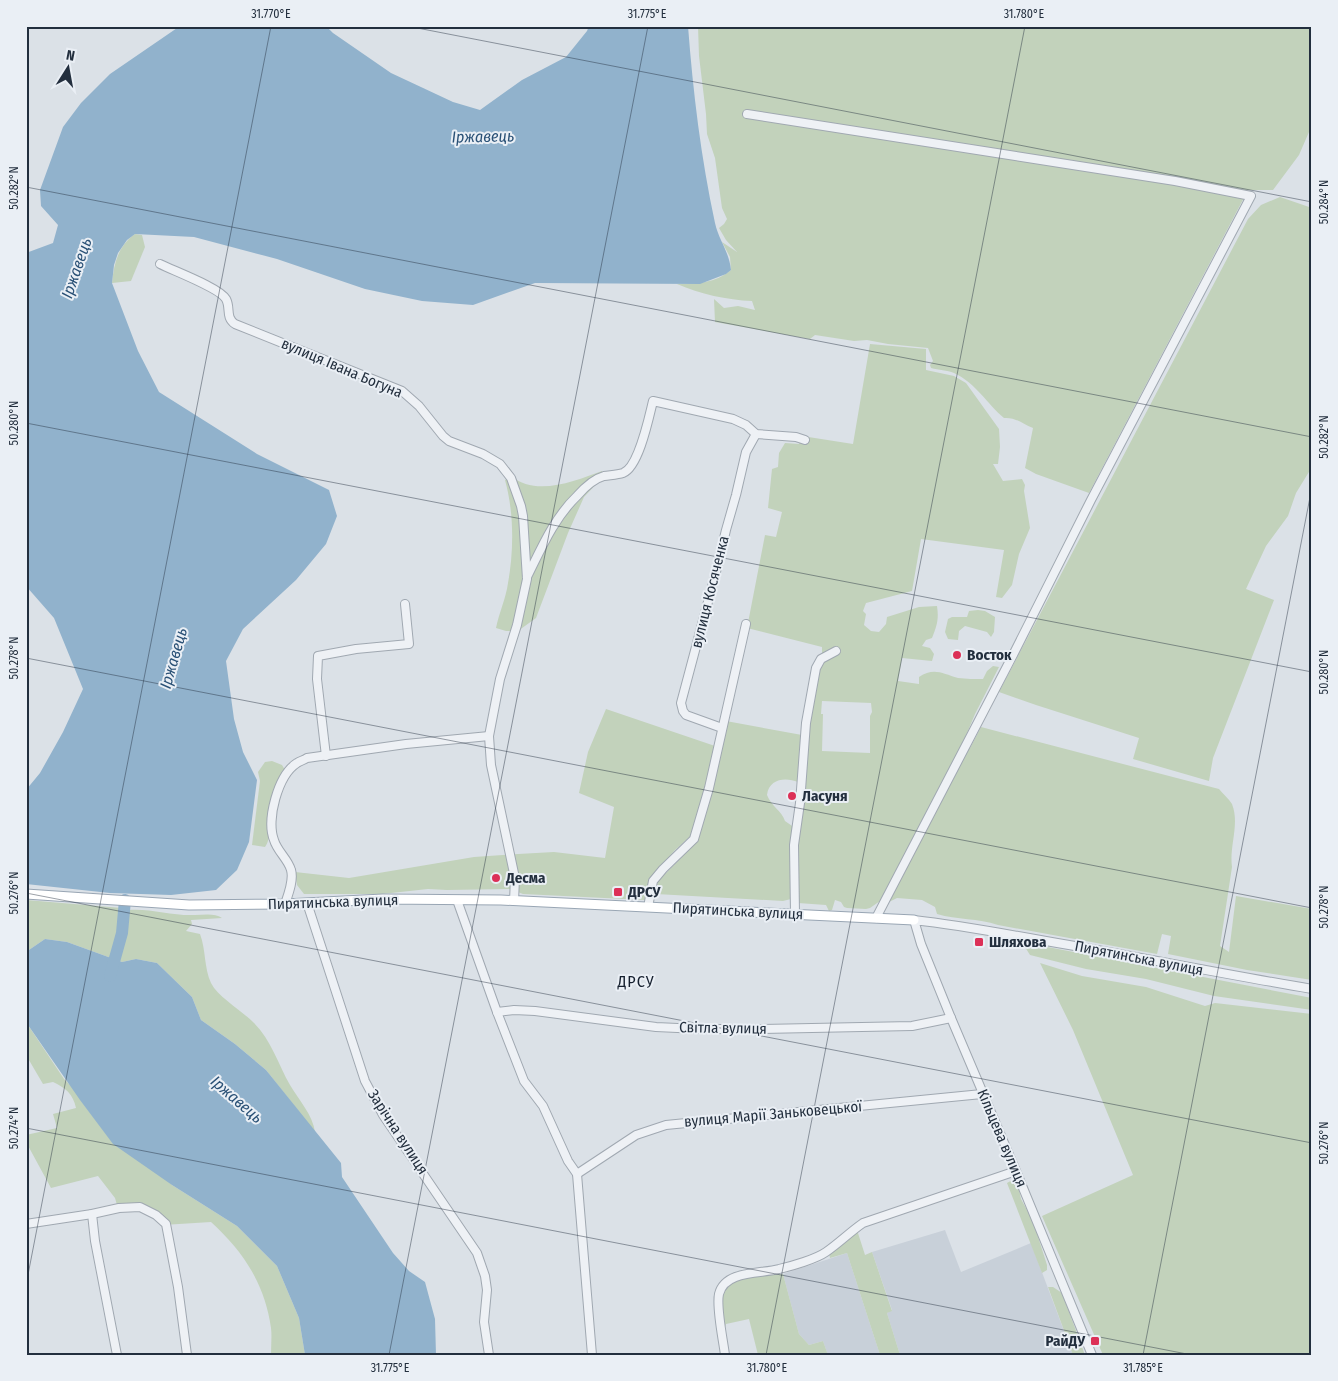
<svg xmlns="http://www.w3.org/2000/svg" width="1338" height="1381" viewBox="0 0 1338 1381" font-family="'Fira Sans Condensed',sans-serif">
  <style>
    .built { fill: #c8d0d9 }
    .green { fill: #c2d2bb; fill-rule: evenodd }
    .water { fill: #91b2cc }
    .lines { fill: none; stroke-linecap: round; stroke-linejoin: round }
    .river { stroke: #91b2cc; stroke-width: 12 }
    .minor-casing { stroke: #a0a8b1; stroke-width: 10 }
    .major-casing { stroke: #99a6b4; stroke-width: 11 }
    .minor { stroke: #eef1f5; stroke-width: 8 }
    .major { stroke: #fff; stroke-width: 9 }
    .ticks { fill: none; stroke: #232f3e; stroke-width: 1; stroke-opacity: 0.45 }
    .poi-dot { fill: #dc3057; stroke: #eaeff5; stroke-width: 2 }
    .labels { text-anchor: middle; stroke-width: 4; stroke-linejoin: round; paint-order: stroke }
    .street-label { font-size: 15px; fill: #232f3e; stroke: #eaeff5 }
    .poi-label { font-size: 15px; font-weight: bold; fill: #232f3e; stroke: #eaeff5; text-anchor: start }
    .water-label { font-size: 16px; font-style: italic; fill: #2a5176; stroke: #eaeff5 }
    .neighbourhood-label { font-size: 16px; letter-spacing: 1px; fill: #16202f; stroke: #eaeff5 }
    .neatline { fill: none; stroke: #232f3e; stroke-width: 2 }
    .ticks-label { font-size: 12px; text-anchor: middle; fill: #232f3e }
  </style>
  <rect width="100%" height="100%" fill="#dbe1e7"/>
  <g class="built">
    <path d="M945,1230L961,1272L1031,1243L1073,1355H900L887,1313L892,1310L872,1252Z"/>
    <path d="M847,1253L880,1355H828L823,1341L809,1345L799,1334L783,1274Z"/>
  </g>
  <g class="green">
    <path d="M698,26H1312V125L1299,155L1273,190H1248L1089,493L1036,474L1025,468L1033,428C1022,424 1016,417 1004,418C987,404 976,383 954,373C947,370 939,370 931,368L930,365L933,361L928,348L888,344L867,340L854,341L815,335L810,339L715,322L714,299L724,308L738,306L755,310L752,301C727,300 700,294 677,284C696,284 716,283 731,270L730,257L722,242L737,252L726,240L719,228L724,224L727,219L722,208L715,158L707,134L706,114L699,56Z"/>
    <path d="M1280,197L1312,208V467L1296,493L1288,516L1266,546L1246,589L1274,600L1213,758L1209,781L1133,759L1139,738L1036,705L999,692L1248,219L1261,205Z"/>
    <path d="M135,234L142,235L145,247L131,281L112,283C114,263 118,246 135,234Z"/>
    <path d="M870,344L926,349V370L954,376L966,383L999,429L1000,447L998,464H993L1003,481L1022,479L1025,485L1024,491L1030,528L1019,554L1012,585L1002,598L996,597L1004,550L921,539L912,591L866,603L863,611L866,614L864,625L871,631L879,632L886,624L887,617L919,607L937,606C939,619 937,626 932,638L926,640L922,646L930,648L934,654L932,661L902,658L898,681L919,684V677C934,667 943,674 958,678C966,679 975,679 983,679L987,671L993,666L999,667L975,714L962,745L970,748L981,727L1219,789C1223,794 1229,799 1232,804C1240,824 1229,846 1232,867L1220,946L1229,952L1236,896L1312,909V980L1247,970L1168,954L1171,936L1162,934L1157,954L998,925C978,918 957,920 937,914L935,907L922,900L897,898L889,902L880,901L870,908L866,909L847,908L844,907L841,902L835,900L832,910L829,911L826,905L798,903C792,825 807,745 817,668L822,660V647L747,628L765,535L776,537L782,512L768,508L772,469L778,467L779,453L785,443L799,444L802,436L853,444ZM822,701L871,703L872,712L870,716V753L822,751L823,714H821Z"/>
    <path d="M602,471V478L584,497L568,533L536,618L518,631H506L496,628C499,613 506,598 508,583C514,550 514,512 505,480L511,476C536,497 575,481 602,471Z"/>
    <path d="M978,610L985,611L995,617L994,632L991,637L987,632L965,626L959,631L958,640L948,639L945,632L948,619L952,617H967L969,611Z"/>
    <path d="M606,709L715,746L693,834L675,850L651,877L645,900L523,894L510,889L447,890L428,889L382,894H304L297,885L295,872L349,878L474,857L518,854L554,852L605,858L614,807L579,793L588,752Z"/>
    <path d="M726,721L802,735L798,782C785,777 769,779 767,795C771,806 782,811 785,821L795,828L791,899L783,901L656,894V887L659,880L696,843Z"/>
    <path d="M272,761L282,765L285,770C275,784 270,803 269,820C268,829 271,839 265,847L252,845L260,781L258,772L265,762Z"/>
    <path d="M26,900L122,908L120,926L124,929L128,910C150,908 172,916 195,915C204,915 215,913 222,918L191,920L192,924L186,931L200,934C206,950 204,968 211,983C218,997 241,1010 253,1022C271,1039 278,1064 290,1085C298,1099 313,1115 315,1132L266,1070L235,1044L201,1020L192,997L157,963L136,959L122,962L67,942L45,939L26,952Z"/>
    <path d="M1032,944L1312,998V1010L1214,996L1146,979L1086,969L1030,955L1025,947Z"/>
    <path d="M1040,963L1082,976L1146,987L1205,1006L1215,1003L1312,1014V1355H1103L1042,1216L1133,1175L1073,1030Z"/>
    <path d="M26,1022L64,1079L172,1185L237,1226L277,1266L299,1318L305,1355H271C271,1346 272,1336 271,1328C265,1284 243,1251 211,1222L163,1225C148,1210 139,1209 119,1212L115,1198L98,1176L51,1188L26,1142V1135L57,1128L53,1114L76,1108C73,1094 66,1088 53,1082L43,1084L26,1055Z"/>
    <path d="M1014,1179L1018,1184L1021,1199L1033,1221L1047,1265V1270L1042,1273L1007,1183Z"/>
    <path d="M857,1230L865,1255L872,1252L892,1311L887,1313L900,1355H880L847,1253L830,1258L829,1253Z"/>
    <path d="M783,1274L799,1334L809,1345L823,1341L828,1355H758L749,1319L726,1324L725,1327C723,1317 719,1302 722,1292C728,1274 766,1276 783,1274Z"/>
    <path d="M1048,1287H1053L1062,1293L1085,1355H1073Z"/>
  </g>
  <g class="water">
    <path d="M180,26H326L333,33L391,73L453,102L480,110L522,80L566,57L587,31L589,26H688C693,92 701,158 715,223C719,241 729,251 731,270L726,274L700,284L535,283L473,305L422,301L365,289L277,259L194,237L135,234L127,240L118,253L114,265L112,283L138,351L159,392L257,454L329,490L337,516L326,544L296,580L243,629L226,661L234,719L243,752L257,780L249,842L237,870L216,890L171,895L110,893L26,884V790L40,773L63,732L83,689L54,618L26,586V253L53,243L58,225L41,206L40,190L63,127L81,103L110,74Z"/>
    <path d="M45,939L67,942L122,962L136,959L157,963L192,997L201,1020L235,1044L266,1070L341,1163L342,1177L393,1253L409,1271L425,1282L435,1319L436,1355H305L299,1318L277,1266L237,1226L172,1185L113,1144L80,1100L28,1025L26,1022V952Z"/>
  </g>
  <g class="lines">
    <path class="river" d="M110,976L122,933L125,900"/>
    <g class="minor-casing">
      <g id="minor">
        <path d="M747,114L1175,181L1251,196L1091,500L1015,651L876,918"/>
        <path d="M160,264C174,271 220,288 226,299C231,308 225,317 235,324L402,391L419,406L443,436L449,441L483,454L500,464L511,478L521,506L523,516L527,579L517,625L500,679L489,736L491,765L515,878L514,901"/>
        <path d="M527,577C541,549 554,518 577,496C584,488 593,479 604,476C610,475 617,475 623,473C639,467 649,417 653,401L733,419L746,425L756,434L796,437L805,440"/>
        <path d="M722,728L686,715L683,711L681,703L717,568L726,530L736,495L746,452L756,434"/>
        <path d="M326,756L317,679L318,656L356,649L409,644L405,604"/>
        <path d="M457,900L497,1012L524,1081L543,1106L568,1161L577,1174L592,1355"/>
        <path d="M309,903V909L365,1081L383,1115L477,1253L485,1276L487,1290L484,1322L489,1355"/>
        <path d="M285,904C288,895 294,880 291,870C288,859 277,851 274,840C266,820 278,775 297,763C300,761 304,760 307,758L406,744L489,736"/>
        <path d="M648,907L653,881L663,869L694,839L709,788L746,624"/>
        <path d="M795,914L794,845L800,803L806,723L816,668L821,659L836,651"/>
        <path d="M497,1012L514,1010L535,1011L656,1027L699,1029H759L912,1026L951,1018"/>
        <path d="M577,1174L636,1135L666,1125L982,1094"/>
        <path d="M92,1214L95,1241L117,1355"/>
        <path d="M26,1224L92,1214L119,1208L140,1207L156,1215L166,1224L178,1287L187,1355"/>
        <path d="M725,1355C723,1339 716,1307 719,1294C725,1270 761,1274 779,1269C792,1266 816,1259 826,1252C839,1243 850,1232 863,1223L1016,1171"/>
        <path d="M1092,1355L1016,1171L951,1018L921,944L914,920C958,925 1002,933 1046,941C1134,956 1223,974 1312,989"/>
      </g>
    </g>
    <g class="major-casing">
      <path id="major" d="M26,894L189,905L285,904L383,899L501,900L914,920"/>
    </g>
    <use href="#minor" class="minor"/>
    <use href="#major" class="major"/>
  </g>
  <path class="ticks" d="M407,26L1312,202M26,187L1312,437M26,423L1312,672M26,658L1312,908M26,893L1312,1143M26,1128L1192,1355M26,1285L271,26M389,1355L648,26M766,1355L1025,26M1143,1355L1312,487"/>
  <g class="poi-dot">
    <circle cx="957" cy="655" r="5"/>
    <circle cx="792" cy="796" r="5"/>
    <circle cx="496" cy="878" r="5"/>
    <rect x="613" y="887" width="10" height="10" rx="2.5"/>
    <rect x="974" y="937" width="10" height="10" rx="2.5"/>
    <rect x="1090" y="1336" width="10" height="10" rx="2.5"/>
  </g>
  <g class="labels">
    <g class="street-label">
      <text transform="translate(342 368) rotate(23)" y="5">вулиця Івана Богуна</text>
      <text transform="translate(710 592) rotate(-76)" y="5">вулиця Косяченка</text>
      <text transform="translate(333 902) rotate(-2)" y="5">Пирятинська вулиця</text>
      <text transform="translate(738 911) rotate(3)" y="5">Пирятинська вулиця</text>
      <text transform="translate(1139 958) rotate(11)" y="5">Пирятинська вулиця</text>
      <text transform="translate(723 1028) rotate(1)" y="5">Світла вулиця</text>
      <text transform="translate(773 1114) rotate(-5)" y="5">вулиця Марії Заньковецької</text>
      <text transform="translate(398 1132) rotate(57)" y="5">Зарічна вулиця</text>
      <text transform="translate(1002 1138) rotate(67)" y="5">Кільцева вулиця</text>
    </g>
    <g class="poi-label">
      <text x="967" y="660">Восток</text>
      <text x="802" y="801">Ласуня</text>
      <text x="506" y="883">Десма</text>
      <text x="628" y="897">ДРСУ</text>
      <text x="989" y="947">Шляхова</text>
      <text x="1085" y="1346" text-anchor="end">РайДУ</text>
    </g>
    <g class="water-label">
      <text transform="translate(483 136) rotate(-1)" y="6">Іржавець</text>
      <text transform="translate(76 268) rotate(-71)" y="6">Іржавець</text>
      <text transform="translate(173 658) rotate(-74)" y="6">Іржавець</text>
      <text transform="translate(237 1099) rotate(41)" y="6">Іржавець</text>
    </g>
    <g class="neighbourhood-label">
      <text x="636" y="987">ДРСУ</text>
    </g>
  </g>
  <rect width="1338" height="1381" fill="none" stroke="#eaeff5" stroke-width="55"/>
  <g transform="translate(68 68) rotate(11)" stroke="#eaeff5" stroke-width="4" paint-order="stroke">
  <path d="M0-4L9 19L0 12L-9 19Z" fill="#232f3e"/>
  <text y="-8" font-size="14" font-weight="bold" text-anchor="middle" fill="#232f3e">N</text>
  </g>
  <rect x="28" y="28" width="1282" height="1326" class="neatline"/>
  <g class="ticks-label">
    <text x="271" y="18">31.770°E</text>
    <text x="647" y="18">31.775°E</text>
    <text x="1024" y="18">31.780°E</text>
    <text transform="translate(14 188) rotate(-90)" y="4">50.282°N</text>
    <text transform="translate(1324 202) rotate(-90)" y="4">50.284°N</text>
    <text transform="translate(14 423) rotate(-90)" y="4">50.280°N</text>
    <text transform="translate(1324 437) rotate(-90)" y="4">50.282°N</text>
    <text transform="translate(14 658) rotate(-90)" y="4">50.278°N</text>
    <text transform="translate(1324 672) rotate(-90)" y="4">50.280°N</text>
    <text transform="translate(14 893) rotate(-90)" y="4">50.276°N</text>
    <text transform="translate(1324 907) rotate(-90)" y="4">50.278°N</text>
    <text transform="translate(14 1128) rotate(-90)" y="4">50.274°N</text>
    <text transform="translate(1324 1143) rotate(-90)" y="4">50.276°N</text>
    <text x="390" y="1372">31.775°E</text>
    <text x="767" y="1372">31.780°E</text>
    <text x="1143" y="1372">31.785°E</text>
  </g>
</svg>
